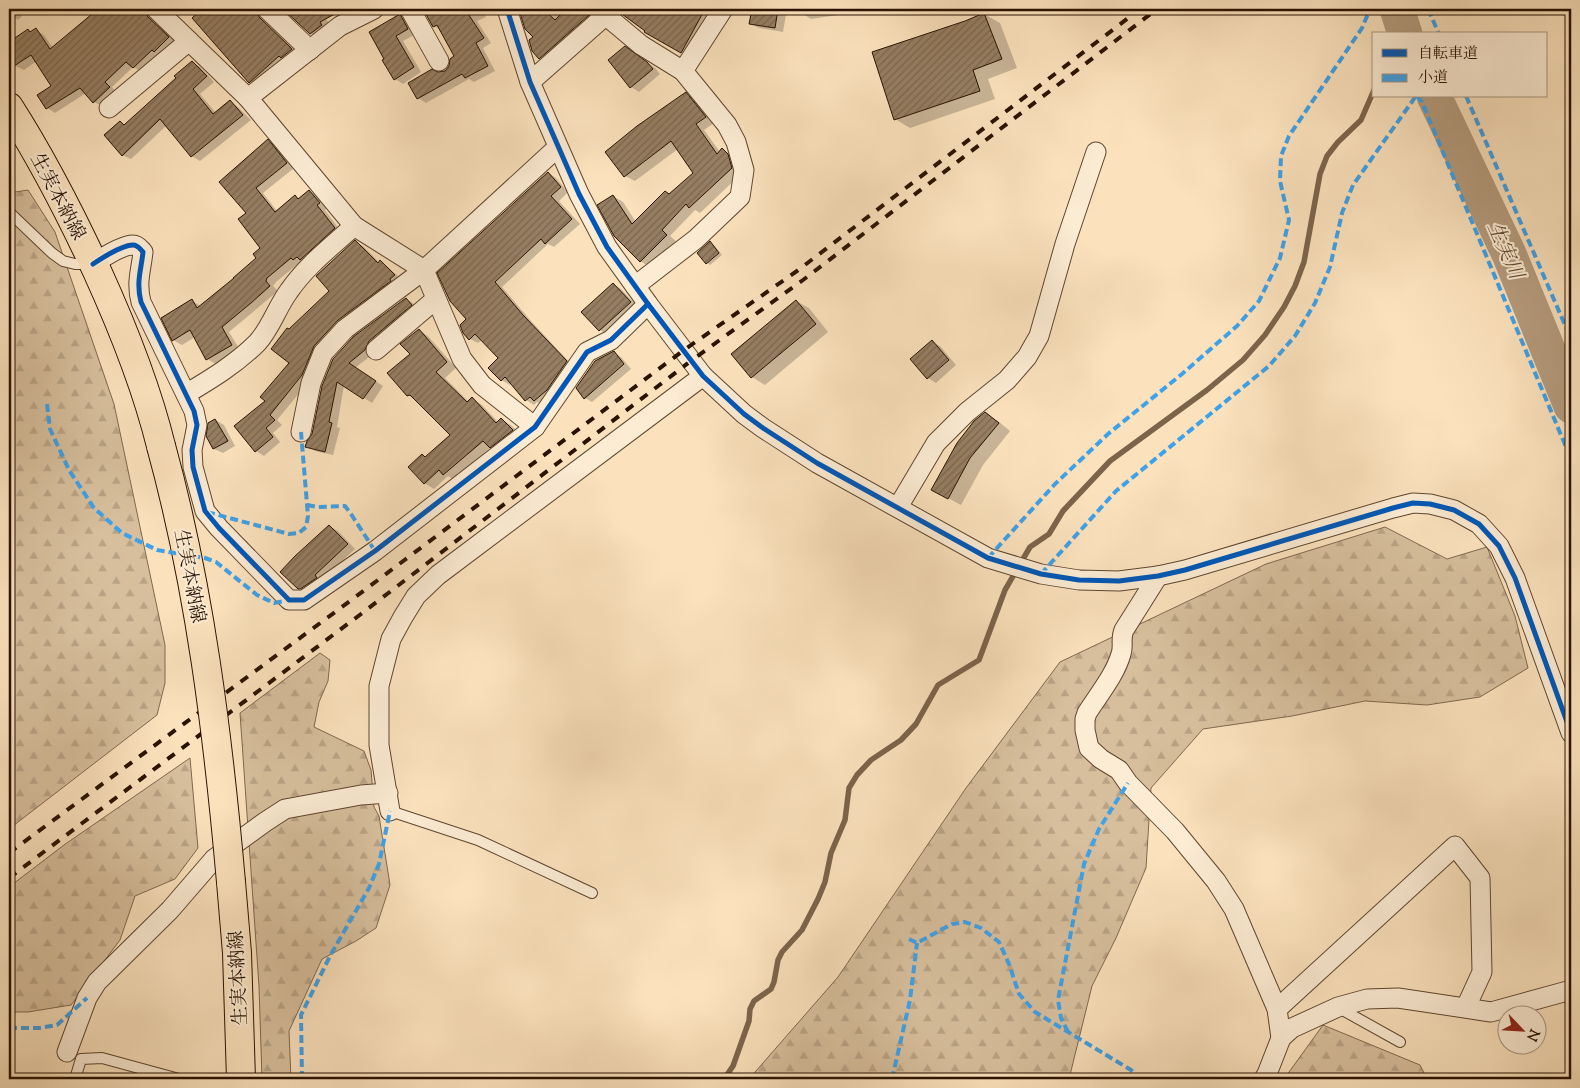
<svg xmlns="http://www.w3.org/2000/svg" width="1580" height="1088" viewBox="0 0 1580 1088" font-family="'Sorts Mill Goudy','Noto Serif JP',serif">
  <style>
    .forest { fill: url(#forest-firs); stroke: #80684e }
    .shadow { fill: #0003 }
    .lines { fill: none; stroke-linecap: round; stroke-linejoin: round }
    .stream { stroke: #7c644b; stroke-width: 5.5 }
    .river { stroke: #b49b7d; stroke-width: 35 }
    .building { fill: url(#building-hatch); stroke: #291200 }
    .service-casing { stroke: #5e462f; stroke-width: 12 }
    .minor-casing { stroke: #5e462f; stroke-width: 21 }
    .primary-casing { stroke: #291200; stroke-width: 30 }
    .service { stroke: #fcecd4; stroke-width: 10 }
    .minor { stroke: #fcecd4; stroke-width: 19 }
    .primary { stroke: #fbe2bd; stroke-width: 28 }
    .rail { stroke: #291200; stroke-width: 4; stroke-dasharray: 9 9; stroke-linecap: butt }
    .primary-bridge-casing { stroke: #291200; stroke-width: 30; stroke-linecap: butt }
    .primary-bridge { stroke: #fbe2bd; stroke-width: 28 }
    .quiet { stroke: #3ea1e9; stroke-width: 4; stroke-dasharray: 8 4; stroke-linecap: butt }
    .cycleway-casing { stroke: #fcecd4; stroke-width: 8 }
    .cycleway { stroke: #0057b8; stroke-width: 5 }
    .labels { text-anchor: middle; stroke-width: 4; stroke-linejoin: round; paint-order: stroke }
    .street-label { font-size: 19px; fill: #291200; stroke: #fcecd4 }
    .water-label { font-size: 20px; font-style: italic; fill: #614932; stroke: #fcecd4 }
  </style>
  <defs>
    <pattern id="forest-firs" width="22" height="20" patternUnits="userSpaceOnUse" patternTransform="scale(1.25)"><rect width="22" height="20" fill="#d7bf9d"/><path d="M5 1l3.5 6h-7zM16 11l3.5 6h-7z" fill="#b9a385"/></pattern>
    <pattern id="building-hatch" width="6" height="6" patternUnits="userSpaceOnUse" patternTransform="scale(1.25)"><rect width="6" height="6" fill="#967e62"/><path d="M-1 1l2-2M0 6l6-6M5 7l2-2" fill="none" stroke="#7a664e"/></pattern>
  </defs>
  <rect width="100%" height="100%" fill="#fbe2bd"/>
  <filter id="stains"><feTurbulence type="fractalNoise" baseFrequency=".004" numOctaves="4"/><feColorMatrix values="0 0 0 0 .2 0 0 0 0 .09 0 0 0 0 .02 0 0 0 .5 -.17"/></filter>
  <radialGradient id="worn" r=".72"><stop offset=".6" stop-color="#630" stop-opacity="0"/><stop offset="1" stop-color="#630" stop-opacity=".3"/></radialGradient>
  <g class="forest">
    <path d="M28,190L55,232L114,404L165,645V683L157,715L9,829V193Z"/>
    <path d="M1385,527L1447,559L1487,547L1515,616L1528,668L1480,697L1427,705L1365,701L1292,716L1203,729L1151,788L1146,868L1116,938L1092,986L1069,1079H749L838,977L966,788L1060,662L1266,564Z"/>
    <path d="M320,653L330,660L328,681L319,702L314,727L364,751L371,770L374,807L379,816L390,885L376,928L356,941L322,959L289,1031L291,1079H262L259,986L240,713Z"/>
    <path d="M190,758L198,848L175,879L135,896L120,940L71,1005L28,1012H9V887L64,845Z"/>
    <path d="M1323,1025L1420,1065L1427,1079H1284Z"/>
  </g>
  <g class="shadow">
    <path d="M9,9H18L22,16L18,20L9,14Z"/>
    <path d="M100,9H148L147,10L153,17L156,23L177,43L142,72L133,67L112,87L117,93L102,106L94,102L86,93L55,113L47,108L52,86L37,61L24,70L15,66L9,56V44L28,30L32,33L36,30L44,35L53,48Z"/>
    <path d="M191,9H267L265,18L268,23L300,54L259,87L250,82Z"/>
    <path d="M285,9H319L331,26L320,38L310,33Z"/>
    <path d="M340,9H360L349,15Z"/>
    <path d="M424,9H482L486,17L477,21L491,43L483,48L495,71L474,82L469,79L426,103L418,98L438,74L446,72L456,56L441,30L434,26Z"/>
    <path d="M520,9H596L595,13L548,63L540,58L535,37L526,28Z"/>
    <path d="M618,9H719L689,56L646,32L647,31Z"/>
    <path d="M753,9H787L783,32L759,28L751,24Z"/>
    <path d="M802,9H837L838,15L811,19L803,14Z"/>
    <path d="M984,14L1000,23L1017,68L988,79L995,99L910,128L895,119L966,22Z"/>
    <path d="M401,17L409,22L416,34L403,41L421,72L403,84L395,79L384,61Z"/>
    <path d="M634,53L655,68L660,74L639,92L631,87Z"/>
    <path d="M192,62L200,67L214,82L200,94L216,113L230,102L238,107L251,120L200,161L192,156L167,125L131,159L122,155L120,122L126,126L177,78Z"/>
    <path d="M686,94L695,99L714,123L704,130L720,152L723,150L732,155L741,174L700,213L695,210L670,236L676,241L650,267L640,261L613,196L623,202L636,222L695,173L678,149L635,181L625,176Z"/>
    <path d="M268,141L276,146L294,168L263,193L277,211L295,196L300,199L309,191L317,196L327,208L325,210L342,233L302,264L299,263L276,282L273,286L278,291L229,332L240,350L216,364L207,359L195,337L182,345L173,340L192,301L201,306L258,258L262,248L248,213Z"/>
    <path d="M548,173L556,178L568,192L559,201L580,224L554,247L548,244L502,287L532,322L574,367L543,405L537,402L534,405L526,400L511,383L510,385L501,380L500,358L482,340L478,343L470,339L468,319Z"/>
    <path d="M355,242L363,246L380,263L388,267L402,280L310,380L277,420L282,425L273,433L280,442L264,456L256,451L267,401L290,362L289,330L331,291Z"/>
    <path d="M710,243L714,245L722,255L710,265L707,263Z"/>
    <path d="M613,284L621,289L638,307L608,335L600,330Z"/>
    <path d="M406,299L414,304L419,310L373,354L355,368L383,386L372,403L344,385L337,427L340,428L333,455L315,451L307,446L313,435L323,387Z"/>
    <path d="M796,301L809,308L828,332L765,385L752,377L733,354Z"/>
    <path d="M419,330L428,336L456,368L445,378L469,402L472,399L482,405L498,422L501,419L511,425L522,436L500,452L491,447L454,480L448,476L434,489L424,483L426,458L452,435L417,401L408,395L411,354Z"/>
    <path d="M932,342L940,346L956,365L936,383L928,378Z"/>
    <path d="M614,353L621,357L631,369L592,402L585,398Z"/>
    <path d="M985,414L998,421L1010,431L983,465L961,505L946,497Z"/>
    <path d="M215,420L224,425L235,446L223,453L214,449L208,436Z"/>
    <path d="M329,526L338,531L355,549L307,593L299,588Z"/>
  </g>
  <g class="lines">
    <g class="stream">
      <path d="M1395,34L1401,21"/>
      <path d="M724,1079L733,1066L749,1021L750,1009L754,1001L771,989L774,982L778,960L782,952L802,930L818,899L825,882L831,853L845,820L849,788L857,775L871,760L901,740L916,724L938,685L979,660L1005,590L1030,547L1049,534L1063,511L1110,461L1207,390L1243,360L1265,335L1284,307L1295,286L1304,262L1320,174L1327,156L1338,142L1361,120L1374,90"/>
    </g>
    <g class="river">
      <path d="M1397,9L1405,34"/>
      <path d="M1434,96L1509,254L1571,406"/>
    </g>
  </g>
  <g class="building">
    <path d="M98,9H143L148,17L169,37L154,52L152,50L133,68L126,62L105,82L110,87L93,103L80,88L46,109L37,95L51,86L31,55L14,66L9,58V42L28,29L30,32L36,28L50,49Z"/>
    <path d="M202,9H256L259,17L292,49L281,58L279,56L249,83L192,18Z"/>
    <path d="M283,9H344L320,22L322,25L310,34Z"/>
    <path d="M423,9H465L484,38L476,43L488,66L465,78L462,74L417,99L408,83L432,69L438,72L445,71L449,66L450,59L454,56L437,25L433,27Z"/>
    <path d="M521,9H543L555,20L566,9H587L589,15L539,59L532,51L529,40L533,37L525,29L519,10Z"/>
    <path d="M615,9H705L681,53L644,32L645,31Z"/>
    <path d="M752,9H778L775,28L749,24Z"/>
    <path d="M984,13L1002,59L973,70L980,91L894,120L872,52L965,21Z"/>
    <path d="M400,14L408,29L396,36L414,67L394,80L382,60L384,59L369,32Z"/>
    <path d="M625,46L647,62L653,69L630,88L608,60Z"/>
    <path d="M192,61L207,76L193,89L213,114L230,100L243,115L191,157L160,119L122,156L104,135L120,121L124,125L176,78L174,76Z"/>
    <path d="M686,92L706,117L696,124L717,154L722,148L728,154L732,168L689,208L686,204L662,230L667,235L640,262L614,236L597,205L613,195L632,224L665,191L669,194L693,173L671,141L624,177L605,152L637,126Z"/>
    <path d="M268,139L287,163L256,188L275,212L295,195L298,199L309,190L320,203L317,205L335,228L300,260L297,257L293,260L291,258L267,278L266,281L270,286L251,303L222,327L232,345L206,360L190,330L172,341L161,318L192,299L197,308L234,278H233L256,258L253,254L260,248L238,219L246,213L219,182Z"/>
    <path d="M548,172L561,187L551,196L572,219L545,244L541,239L495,282L523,315L567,361L547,390L534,401L530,397L525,401L505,377L501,381L488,368L498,358L475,334L469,340L463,333L460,325L466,319L450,301L437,273Z"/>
    <path d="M355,240L378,263L380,260L395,275L390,279L391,281L338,320L314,346L302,375L270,415L275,420L266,428L273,437L255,452L234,426L265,401L260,397L289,363L271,349L287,328L289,329L329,291L316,276Z"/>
    <path d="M710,241L719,253L706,264L697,253Z"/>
    <path d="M613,283L631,302L599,331L581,312Z"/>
    <path d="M406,298L412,305L369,341L365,350L349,363L376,381L363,399L337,382L329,422L332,423L325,452L305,447L307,441L312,434L322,386L333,359L353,337Z"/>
    <path d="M796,300L816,324L751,378L731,354Z"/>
    <path d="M419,329L447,362L436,372L467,402L472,397L496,423L501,418L513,430L490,448L483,441L443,475L439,470L424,484L408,467L422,454L425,457L450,435L410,395L407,396L387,373L410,354L400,344Z"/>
    <path d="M932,340L949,360L927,379L910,359Z"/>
    <path d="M614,351L624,364L584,399L576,388L595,361Z"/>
    <path d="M985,412L999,423L970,458L948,499L931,490L957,443L974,421Z"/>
    <path d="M215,419L228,441L213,449L206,436L208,423Z"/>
    <path d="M329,525L348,544L315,575L317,578L300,589H298L280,572L295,556Z"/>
  </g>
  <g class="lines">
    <g class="service-casing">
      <g id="service">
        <path d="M9,212L52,253L63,261L75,264H91"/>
        <path d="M390,811L478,840L592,893"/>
        <path d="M1339,1008L1400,1042"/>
        <path d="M75,1079L81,1059L102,1058L179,1079"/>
      </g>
    </g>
    <g class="minor-casing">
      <g id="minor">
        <path d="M156,9L248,98L354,226L424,270L462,359L482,385L535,427"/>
        <path d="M267,9L310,50"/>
        <path d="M410,9L439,61"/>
        <path d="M507,9L530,82L579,194L607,247L648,304L703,376L744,414L763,428L817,463L988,558L1041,574L1079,580L1119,581L1158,576L1185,570L1393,508L1413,503L1430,504L1454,510L1479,524L1499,546L1515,578L1571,733"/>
        <path d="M598,9L641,45L683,71L727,125L736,142L744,170L740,197L696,239L635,286"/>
        <path d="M683,71L723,9"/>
        <path d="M530,82L606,15"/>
        <path d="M248,98L340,26L374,9"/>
        <path d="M109,108L189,41"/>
        <path d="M93,264C102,258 122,245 133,245C138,245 140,249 143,252C141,271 136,282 141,302L194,411L197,425L192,450L193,467L205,511L219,528L289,600H304L375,551L535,427L587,352L611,340L648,304"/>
        <path d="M376,350L436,299"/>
        <path d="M186,394C211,379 236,364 257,343C271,328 277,307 289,291C306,266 331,247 354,226"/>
        <path d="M301,432L311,383L323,353L345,329L424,270L558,147"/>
        <path d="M898,507L936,443L967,412L1007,380L1027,357L1039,336L1065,244L1096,152"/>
        <path d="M1158,576L1124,630C1120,639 1124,646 1121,654C1115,675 1099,694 1087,713L1085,719V730L1089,748L1101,759L1119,770L1128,783L1175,831L1216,881L1234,909L1277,1009L1281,1038"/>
        <path d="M390,811L379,745V686L391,639L403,617L416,596L438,575L703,376"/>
        <path d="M1277,1009L1455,846L1480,878L1482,972L1466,1007"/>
        <path d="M67,1052L87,998L97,982L170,910L214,859L265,822L285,809L361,795L388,793"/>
        <path d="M1264,1079L1267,1074L1281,1038L1292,1028L1338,1007L1367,999L1398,998L1491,1012L1571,990"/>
      </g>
    </g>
    <g class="primary-casing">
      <g id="primary">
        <path d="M9,107C43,160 71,215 97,271C123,328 146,385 161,446"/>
        <path d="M231,882L237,953L241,1079"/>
      </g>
    </g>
    <use href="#service" class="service"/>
    <use href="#minor" class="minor"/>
    <use href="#primary" class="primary"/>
    <g class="rail">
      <path d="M9,853L350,601L684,350L797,271L1140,9"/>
      <path d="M9,878L361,614L692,360L803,280L1157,9"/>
    </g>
    <g class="primary-bridge-casing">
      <path id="primary-bridge" d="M161,446C200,588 218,735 231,882"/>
    </g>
    <use href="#primary-bridge" class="primary-bridge"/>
    <g class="quiet">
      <path d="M1428,9L1439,34"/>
      <path d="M1417,96L1422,102L1571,459"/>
      <path d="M1466,96L1571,339"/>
      <path d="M47,404L50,429L69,470L94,508L122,533L157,550L205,558L216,562L257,595L274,603L289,600"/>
      <path d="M307,505L318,507L345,506L351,514L375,551"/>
      <path d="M207,512L289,534L299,533L306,527L308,516L301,432"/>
      <path d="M988,558L1055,484L1108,434L1182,374L1237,326L1259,301L1280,258L1289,220L1280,181L1281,156L1289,136L1362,28L1370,9"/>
      <path d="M1041,574L1116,491L1269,366L1295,336L1315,303L1330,267L1342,213L1353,185L1416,96"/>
      <path d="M909,939L917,943L952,924L965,922L981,928L999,942L1009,964L1019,994L1035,1012L1131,1070L1141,1079"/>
      <path d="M9,1028H39L57,1025L87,998"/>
      <path d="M1068,1032L1061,1018L1058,1000L1084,864L1099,829L1128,783"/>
      <path d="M302,1079L301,1015L330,956L369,888L379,864L390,811"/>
      <path d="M892,1079L910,1000L917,943"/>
    </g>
    <g class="cycleway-casing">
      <g id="cycleway">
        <path d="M507,9L530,82L579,194L607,247L648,304L703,376L744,414L763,428L817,463L988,558L1041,574L1079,580L1119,581L1158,576L1185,570L1393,508L1413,503L1430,504L1454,510L1479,524L1499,546L1515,578L1571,733"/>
        <path d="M93,264C102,258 122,245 133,245C138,245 140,249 143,252C141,271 136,282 141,302L194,411L197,425L192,450L193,467L205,511L219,528L289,600H304L375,551L535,427L587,352L611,340L648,304"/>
      </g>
    </g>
    <use href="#cycleway" class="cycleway"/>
  </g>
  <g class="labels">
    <g class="street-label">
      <text transform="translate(59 196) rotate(62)" y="7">生実本納線</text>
      <text transform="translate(191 576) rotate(79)" y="7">生実本納線</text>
      <text transform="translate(237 978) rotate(-93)" y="7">生実本納線</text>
    </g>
    <g class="water-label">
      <text transform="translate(1506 250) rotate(66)" y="7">生実川</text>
    </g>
  </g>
  <rect width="1580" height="1088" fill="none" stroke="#fbe2bd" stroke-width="30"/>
  <rect x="10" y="10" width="1560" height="1068" fill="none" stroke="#291200" stroke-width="2.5"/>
  <rect x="15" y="15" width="1550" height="1058" fill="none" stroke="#291200"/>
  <rect x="1372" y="32" width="175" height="65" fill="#fcecd4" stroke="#a8957f"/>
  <rect x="1382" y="49" width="25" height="8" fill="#0057b8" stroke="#a8957f"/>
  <text x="1418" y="58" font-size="15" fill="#291200">自転車道</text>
  <rect x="1382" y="74" width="25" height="8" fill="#3ea1e9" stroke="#a8957f"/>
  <text x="1418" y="82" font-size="15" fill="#291200">小道</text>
  <g transform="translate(1522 1030) rotate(115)"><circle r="24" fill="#fcecd4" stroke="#a8957f"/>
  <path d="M0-4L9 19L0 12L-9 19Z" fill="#8f2418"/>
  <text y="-8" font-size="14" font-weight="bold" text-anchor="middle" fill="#291200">N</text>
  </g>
  <rect width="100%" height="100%" filter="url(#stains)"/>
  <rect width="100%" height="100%" fill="url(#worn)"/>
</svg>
